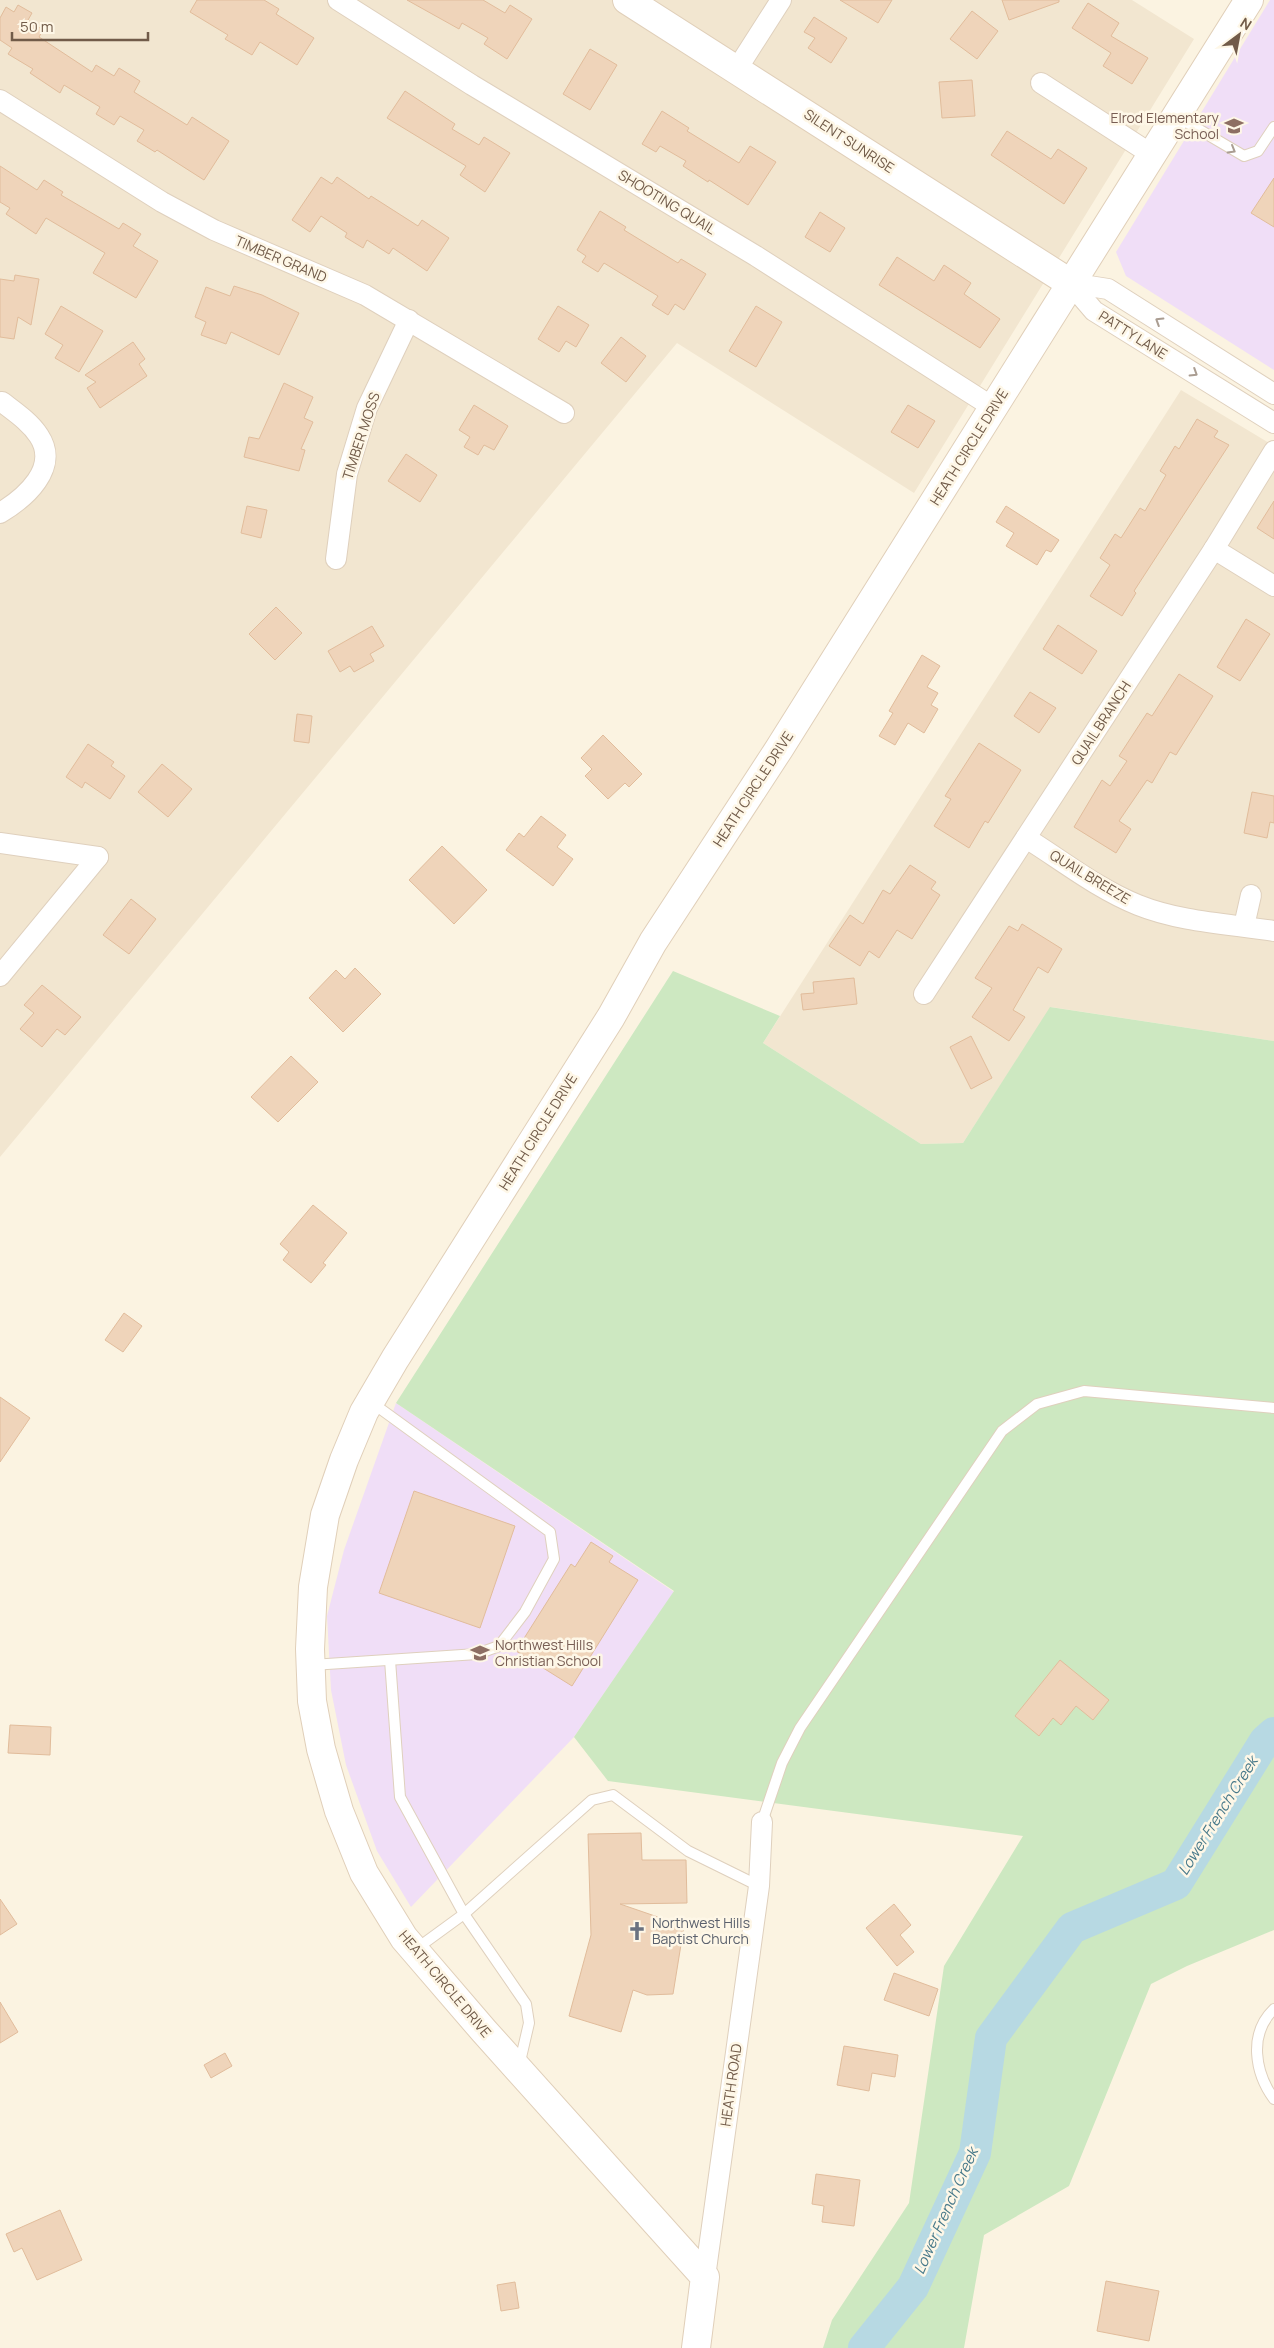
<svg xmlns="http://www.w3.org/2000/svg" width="1274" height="2348" viewBox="0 0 1274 2348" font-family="Manrope,sans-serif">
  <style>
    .residential { fill: #f2e6d0 }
    .education { fill: #f0def7 }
    .green { fill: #cde8c1 }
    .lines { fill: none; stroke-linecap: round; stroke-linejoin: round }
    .river { stroke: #b7d9e3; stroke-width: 32 }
    .building { fill: #efd4ba; stroke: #e1bc9b }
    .lane-casing { stroke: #dfd0bd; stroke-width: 12 }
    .street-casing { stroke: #dfd0bd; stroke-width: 22 }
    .secondary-casing { stroke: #e0cfb9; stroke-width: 30 }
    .lane { stroke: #fff; stroke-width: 10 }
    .street { stroke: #fff; stroke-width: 20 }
    .secondary { stroke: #fff; stroke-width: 28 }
    .oneway { stroke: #aa9d92 }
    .labels { text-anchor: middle; stroke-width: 5; stroke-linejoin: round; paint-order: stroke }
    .education-label { font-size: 14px; fill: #785e54; stroke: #fef7e7; text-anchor: end }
    .street-label { font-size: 14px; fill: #715b49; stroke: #fef7e7 }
    .worship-label { font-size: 14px; fill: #5b616d; stroke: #fef7e7; text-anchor: start }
    .water-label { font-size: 15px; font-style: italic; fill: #47798a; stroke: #fef7e7 }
  </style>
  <rect width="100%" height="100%" fill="#fbf3e1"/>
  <g class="residential">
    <path d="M0,0H1132L1194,39L914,493L677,343L0,1157Z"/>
    <path d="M1181,390L1274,446V1041L1051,1007L963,1143L921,1144L763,1043Z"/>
  </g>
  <g class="education">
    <path d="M1270,0H1274V370L1126,276L1116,252Z"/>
    <path d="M396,1403L674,1592L574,1737L411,1907L377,1851L346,1765L331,1690L327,1616L344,1550Z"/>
  </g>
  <path class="green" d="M673,971L780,1016L763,1043L921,1144L963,1143L1050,1007L1274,1041V1930L1187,1966L1151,1984L1069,2186L984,2235L964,2348H823L832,2320L909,2203L944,1966L1023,1836L608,1781L574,1737L674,1591L396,1403Z"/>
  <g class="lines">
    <path class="river" d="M864,2348L913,2287L975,2153L991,2038L1072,1928L1176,1884L1265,1741L1274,1733"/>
  </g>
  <g class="building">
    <path d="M197,0H264L279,9L276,14L314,38L297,65L260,42L252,55L225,39L228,35L190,12Z"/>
    <path d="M407,0H483L505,13L510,5L532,19L507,59L484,44L488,38L462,23L459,29Z"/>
    <path d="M840,0H892L878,23Z"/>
    <path d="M1002,0H1059V2L1009,20Z"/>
    <path d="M1088,3L1119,23L1111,36L1148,58L1132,84L1103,66L1111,53L1072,28Z"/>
    <path d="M18,5L32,13L28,20L43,30L39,37L92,72L96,65L114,76L119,68L140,81L134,92L187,125L192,117L229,141L204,180L157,150L155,152L137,141L144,130L120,116L114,125L96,114L100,107L64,85L60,93L30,73L33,69L8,54L12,48L0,40V18L6,7L14,12Z"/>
    <path d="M972,11L998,31L977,59L950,39Z"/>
    <path d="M814,17L847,38L831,63L808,48L815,38L804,32Z"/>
    <path d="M590,49L617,65L590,110L563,94Z"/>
    <path d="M972,80L975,116L942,118L939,82Z"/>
    <path d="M405,91L455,124L452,129L479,145L484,137L510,153L485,192L460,175L466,166L387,118Z"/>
    <path d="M662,111L689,128L687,131L739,163L750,146L776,162L748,205L709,180L708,182L683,166L686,161L660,146L656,152L642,144Z"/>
    <path d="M1007,131L1051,159L1058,149L1087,168L1064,204L991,155Z"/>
    <path d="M0,166L37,190L44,180L63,192L61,195L119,229L123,223L141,234L133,246L158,261L136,298L93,273L105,253L46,218L36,234L6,214L10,208L0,202Z"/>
    <path d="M321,177L332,184L337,177L369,199L371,196L418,226L422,220L449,238L427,271L393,248L389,254L367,240L363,248L345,237L347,233L321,216L310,232L292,220Z"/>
    <path d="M1274,178V227L1251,213Z"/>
    <path d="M600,211L626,227L624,230L678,263L681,259L706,274L684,310L675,304L668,315L652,305L658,296L604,263L598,272L582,262L586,256L577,250Z"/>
    <path d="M820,212L845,228L830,252L805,237Z"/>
    <path d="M897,257L934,281L944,265L971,283L964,294L1000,319L980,348L879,285Z"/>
    <path d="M15,275L39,279L31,325L18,317L14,339L0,337V279L14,281Z"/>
    <path d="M234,286L262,295L299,313L279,355L231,332L226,344L201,335L206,322L195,317L206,287L230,296Z"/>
    <path d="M61,306L103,331L79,372L55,358L63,345L45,334Z"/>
    <path d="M558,306L589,325L576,347L566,341L559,352L538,339Z"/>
    <path d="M756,306L782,322L756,367L729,351Z"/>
    <path d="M621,337L646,356L626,382L601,363Z"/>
    <path d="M133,342L145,359L139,364L147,376L100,408L87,388L96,382L85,375Z"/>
    <path d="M284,383L313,397L304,418L313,422L301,449L305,450L299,471L244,457L249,437L259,439Z"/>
    <path d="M474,405L508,426L494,450L484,445L478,455L464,447L470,437L459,430Z"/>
    <path d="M908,405L935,421L918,448L891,432Z"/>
    <path d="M1197,419L1218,431L1214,437L1229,445L1134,591L1136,593L1122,616L1090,596L1110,565L1100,558L1115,534L1121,538L1140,508L1145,511L1166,475L1160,471L1175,446L1179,449Z"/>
    <path d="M406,454L437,475L420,502L388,481Z"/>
    <path d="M1274,501V539L1257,528Z"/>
    <path d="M247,506L267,510L261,538L241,533Z"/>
    <path d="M1006,506L1059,540L1051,552L1046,550L1037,565L1006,546L1014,533L996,522Z"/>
    <path d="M276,607L302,633L275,660L249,634Z"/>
    <path d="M1246,619L1270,634L1240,681L1217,667Z"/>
    <path d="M1058,625L1097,651L1082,674L1043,649Z"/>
    <path d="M372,626L384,646L370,654L374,661L354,672L350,666L340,672L328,651Z"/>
    <path d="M922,655L940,666L927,687L938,693L931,705L938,709L924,733L908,723L895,745L879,736L893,713L889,711Z"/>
    <path d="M1179,674L1213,696L1176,755L1170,752L1152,783L1147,780L1119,821L1131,829L1116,853L1074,827L1102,780L1110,786L1127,761L1119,756L1147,713L1152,716Z"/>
    <path d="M1030,692L1056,708L1039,733L1014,716Z"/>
    <path d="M297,714L312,716L309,743L294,741Z"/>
    <path d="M603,735L642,774L629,787L625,783L608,799L585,776L592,769L581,758Z"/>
    <path d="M979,743L1021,770L988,823L985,821L969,848L934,826L951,799L945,796Z"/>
    <path d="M88,744L114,762L111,766L125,776L110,799L85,782L82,788L66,777Z"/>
    <path d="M162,764L192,789L168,817L138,792Z"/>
    <path d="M1252,792L1274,796V823L1270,822L1267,838L1244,833Z"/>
    <path d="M541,816L566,835L557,847L573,859L553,886L506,850L519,833L524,837Z"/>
    <path d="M442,846L487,890L454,924L409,880Z"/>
    <path d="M910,865L936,882L931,889L940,895L912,939L897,930L879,958L869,951L860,966L829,946L850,915L863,924L883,890L890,894Z"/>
    <path d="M131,899L156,919L129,954L103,935Z"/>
    <path d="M1022,924L1062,949L1048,973L1038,967L1013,1010L1025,1017L1009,1041L972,1017L992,988L975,978L1009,926L1018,931Z"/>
    <path d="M355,968L381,994L343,1032L309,998L336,970L345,979Z"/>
    <path d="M854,978L857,1004L803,1010L801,994L814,993L813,982Z"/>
    <path d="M42,985L81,1017L65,1035L57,1029L42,1047L20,1029L34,1013L24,1005Z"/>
    <path d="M971,1036L992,1078L971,1089L950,1047Z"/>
    <path d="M291,1056L318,1082L278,1122L251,1097Z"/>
    <path d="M313,1205L347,1233L323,1263L326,1265L311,1283L283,1260L289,1252L280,1244Z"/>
    <path d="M124,1313L142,1326L123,1352L105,1340Z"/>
    <path d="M0,1397L30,1418L0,1462Z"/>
    <path d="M414,1491L515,1526L480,1628L379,1593Z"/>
    <path d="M591,1542L613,1556L609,1562L638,1580L572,1686L516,1651L571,1564L575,1567Z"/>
    <path d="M1060,1660L1109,1700L1093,1720L1076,1706L1061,1725L1053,1718L1039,1736L1015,1716Z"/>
    <path d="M10,1725L51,1727L50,1755L8,1753Z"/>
    <path d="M641,1833L642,1860H686L687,1903L620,1904L684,1926L673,1994L647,1995L633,1990L621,2032L569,2016L591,1935L588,1834Z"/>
    <path d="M0,1899L17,1924L0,1935Z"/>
    <path d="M894,1904L911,1925L900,1935L914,1952L897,1966L866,1928Z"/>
    <path d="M894,1973L938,1989L929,2016L884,2000Z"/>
    <path d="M0,2002L18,2032L0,2043Z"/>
    <path d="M844,2046L898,2055L895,2077L872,2073L869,2091L837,2085Z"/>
    <path d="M225,2053L232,2066L211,2078L204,2065Z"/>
    <path d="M816,2174L860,2180L854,2226L822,2222L824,2206L812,2204Z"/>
    <path d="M60,2210L82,2260L37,2280L22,2248L14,2252L6,2234Z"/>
    <path d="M1106,2281L1159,2291L1149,2341L1097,2331Z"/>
    <path d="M515,2282L519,2308L501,2311L497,2285Z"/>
  </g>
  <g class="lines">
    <g class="lane-casing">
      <g id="lane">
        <path d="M1176,116L1244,156L1258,151L1274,127"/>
        <path d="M390,1660L400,1797L464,1914L526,2004L529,2023L519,2066"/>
        <path d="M312,1665L477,1654L499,1646L525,1612L554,1559L550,1532L371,1402"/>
        <path d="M762,1822L782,1763L800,1728L1002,1431L1037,1404L1084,1391L1274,1408"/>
        <path d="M416,1949L464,1914L592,1800L613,1795L688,1851L759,1886"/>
        <path d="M1274,2009C1248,2034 1255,2073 1274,2099"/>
      </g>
    </g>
    <g class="street-casing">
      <g id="street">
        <path d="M338,0L472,85L756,256L994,408"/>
        <path d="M737,69L781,0"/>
        <path d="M1041,83L1151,154"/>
        <path d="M0,100L162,202L214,230L365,295L564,413"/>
        <path d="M1070,283L1094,311L1274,423"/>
        <path d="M1070,283L1108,289L1274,394"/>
        <path d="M0,513C25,498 60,468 39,436C30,422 15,412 2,402"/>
        <path d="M1214,549L1274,586"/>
        <path d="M336,559L347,474L367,408L409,320"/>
        <path d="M1026,838C1063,861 1098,889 1138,905C1180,922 1230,924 1274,931"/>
        <path d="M0,843L98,857"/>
        <path d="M1244,926L1251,895"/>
        <path d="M0,976L98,857"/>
        <path d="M924,994L1214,549L1274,451"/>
        <path d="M705,2277L759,1886L762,1822"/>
      </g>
    </g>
    <g class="secondary-casing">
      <g id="secondary">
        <path d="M627,0L1070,283"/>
        <path d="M696,2348L705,2277L484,2031L404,1938L364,1873L339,1811L321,1749L312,1701L310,1649L313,1587L325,1515L344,1460L364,1412L395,1359L611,1017L653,942L779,749L1249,0"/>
      </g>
    </g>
    <use href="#lane" class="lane"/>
    <use href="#street" class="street"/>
    <use href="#secondary" class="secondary"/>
  </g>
  <defs><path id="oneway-chevron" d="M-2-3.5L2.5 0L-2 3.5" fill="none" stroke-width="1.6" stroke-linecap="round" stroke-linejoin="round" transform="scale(1.25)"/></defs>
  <g class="oneway">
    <use href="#oneway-chevron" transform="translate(1232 150) rotate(30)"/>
    <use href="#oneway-chevron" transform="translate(1159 321) rotate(-148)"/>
    <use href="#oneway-chevron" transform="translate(1194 373) rotate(32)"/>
  </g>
  <defs>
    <g id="school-bare" transform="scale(1.5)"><path d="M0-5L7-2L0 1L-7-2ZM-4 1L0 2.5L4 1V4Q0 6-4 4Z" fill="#8d6e63" stroke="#fef7e7" stroke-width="2.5" paint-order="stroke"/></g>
    <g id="church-bare" transform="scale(1.5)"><path d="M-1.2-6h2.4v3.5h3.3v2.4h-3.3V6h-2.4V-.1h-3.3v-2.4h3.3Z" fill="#6b7280" stroke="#fef7e7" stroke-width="2.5" paint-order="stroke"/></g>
  </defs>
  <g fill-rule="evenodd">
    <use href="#school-bare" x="1234" y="126"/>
    <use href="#school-bare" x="480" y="1653"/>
    <use href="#church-bare" x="637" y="1931"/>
  </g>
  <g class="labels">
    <g class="education-label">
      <text x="1219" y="123">Elrod Elementary<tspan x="1219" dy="16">School</tspan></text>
      <text x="495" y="1650" text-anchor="start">Northwest Hills<tspan x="495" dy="16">Christian School</tspan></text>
    </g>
    <g class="street-label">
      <text transform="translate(849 141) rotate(33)" y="5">SILENT SUNRISE</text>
      <text transform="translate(667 202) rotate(31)" y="5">SHOOTING QUAIL</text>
      <text transform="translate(281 259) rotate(23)" y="5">TIMBER GRAND</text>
      <text transform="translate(1133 335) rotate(32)" y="5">PATTY LANE</text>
      <text transform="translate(361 436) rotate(-72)" y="5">TIMBER MOSS</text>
      <text transform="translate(969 447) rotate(-58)" y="5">HEATH CIRCLE DRIVE</text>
      <text transform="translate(1101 723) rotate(-57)" y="5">QUAIL BRANCH</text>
      <text transform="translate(753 789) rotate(-57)" y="5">HEATH CIRCLE DRIVE</text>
      <text transform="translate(1090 877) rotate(31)" y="5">QUAIL BREEZE</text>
      <text transform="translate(538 1132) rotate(-58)" y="5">HEATH CIRCLE DRIVE</text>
      <text transform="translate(445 1984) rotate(50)" y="5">HEATH CIRCLE DRIVE</text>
      <text transform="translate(731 2085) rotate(-82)" y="5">HEATH ROAD</text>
    </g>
    <g class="worship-label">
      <text x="652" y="1928">Northwest Hills<tspan x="652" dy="16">Baptist Church</tspan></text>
    </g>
    <g class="water-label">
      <text transform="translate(1218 1816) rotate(-58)" y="5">Lower French Creek</text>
      <text transform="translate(946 2211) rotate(-66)" y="5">Lower French Creek</text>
    </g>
  </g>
  <g transform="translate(1239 35) rotate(32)" stroke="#fef7e7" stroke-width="4" paint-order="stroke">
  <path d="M0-4L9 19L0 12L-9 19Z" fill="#715b49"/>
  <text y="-8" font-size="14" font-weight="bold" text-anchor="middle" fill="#715b49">N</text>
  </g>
  <path d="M12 32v8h136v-8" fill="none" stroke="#715b49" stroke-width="2.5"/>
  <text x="20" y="32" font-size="15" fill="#715b49" stroke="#fef7e7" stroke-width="4" paint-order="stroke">50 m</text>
</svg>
